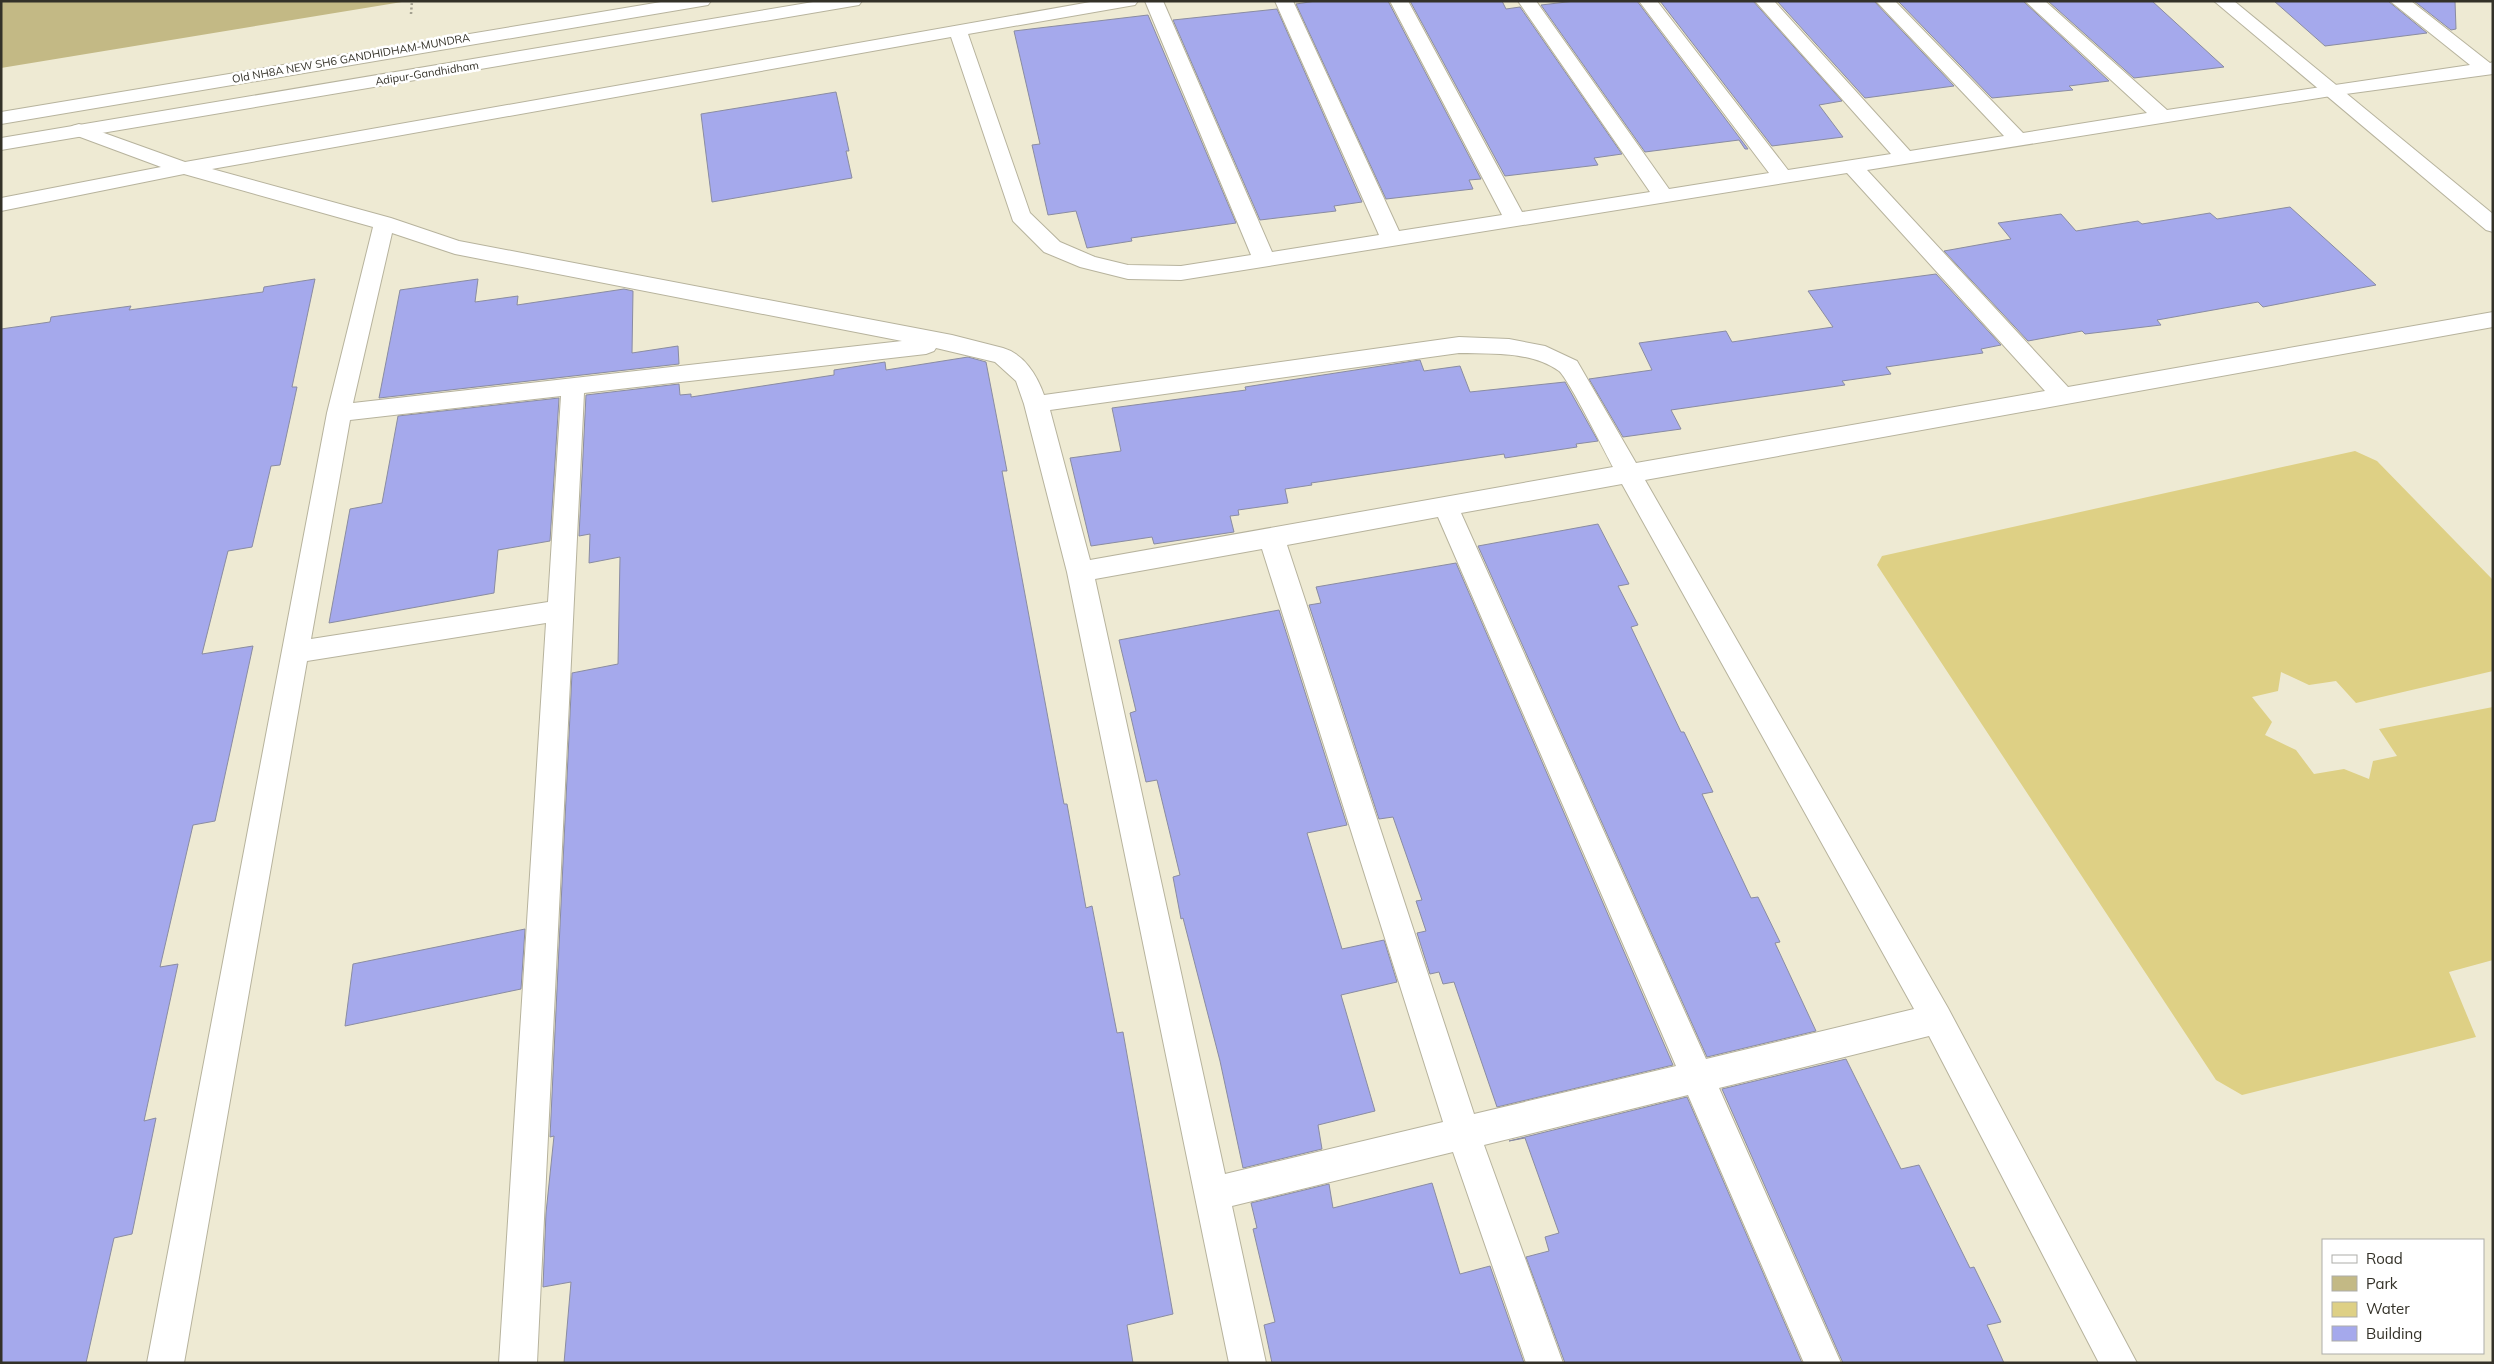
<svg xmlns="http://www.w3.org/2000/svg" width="2494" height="1364" viewBox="0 0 2494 1364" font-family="Mulish,sans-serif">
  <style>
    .green { fill: #c3b985 }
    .water { fill: #ded085 }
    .building { fill: #a5a9ec; stroke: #8a8ca1 }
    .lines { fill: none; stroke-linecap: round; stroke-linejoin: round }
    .street-casing { stroke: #b7b39d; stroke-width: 2 }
    .secondary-casing { stroke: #b7b39d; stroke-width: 2 }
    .primary-casing { stroke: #b7b39d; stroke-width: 2 }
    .path { stroke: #a5a291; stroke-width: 2.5; stroke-dasharray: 2 2.5; stroke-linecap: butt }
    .street { fill: #fff; fill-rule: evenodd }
    .secondary { fill: #fff; fill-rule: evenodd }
    .primary { fill: #fff; fill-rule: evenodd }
    .labels { text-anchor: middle; stroke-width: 5; stroke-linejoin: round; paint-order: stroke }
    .far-street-label { font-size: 11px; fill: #333128; stroke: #fff }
  </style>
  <rect width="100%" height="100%" fill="#eeead3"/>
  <path class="green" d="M1,1H408L1,68Z"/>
  <path class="water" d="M2355,451L2377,461L2493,580V671L2356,703L2336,681L2309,685L2281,672L2278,691L2252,697L2272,722L2265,735L2296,750L2314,774L2344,769L2369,779L2373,761L2397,756L2379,729L2493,707V960L2449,972L2476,1037L2242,1095L2216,1080L1877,565L1882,556Z"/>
  <g class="building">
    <path d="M1316,1H1388L1481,179L1469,180L1473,189L1386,199L1296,4Z"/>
    <path d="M1410,1H1502L1506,9L1520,7L1622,154L1594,158L1598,165L1505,176Z"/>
    <path d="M1575,1H1637L1748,149H1745L1739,140L1645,152L1541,5Z"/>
    <path d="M1660,1H1753L1842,101L1819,105L1843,137L1772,146Z"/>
    <path d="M1777,1H1874L1954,86L1865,98Z"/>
    <path d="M1898,1H2023L2109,81L2069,86L2073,90L1992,98Z"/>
    <path d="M2048,1H2152L2224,67L2134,78Z"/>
    <path d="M2274,1H2388L2427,33L2325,46Z"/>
    <path d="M2414,1H2455L2456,29L2451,30Z"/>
    <path d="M1277,9L1362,202L1334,206L1336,211L1260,220L1173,20Z"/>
    <path d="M1148,15L1236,223L1131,238L1132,241L1087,248L1076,211L1048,215L1032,145L1040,144L1014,31Z"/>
    <path d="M836,92L849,151H846L852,178L712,202L701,114Z"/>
    <path d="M2290,207L2376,285L2263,307L2258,302L2157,320L2161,325L2085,334L2082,331L2028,341L1944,251L2011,239L1998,223L2061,214L2076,231L2138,221L2142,224L2210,213L2217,219Z"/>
    <path d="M1936,274L2001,345L1981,349L1983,353L1886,367L1891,374L1842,381L1845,385L1671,410L1681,429L1623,437L1589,379L1652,370L1639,343L1726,331L1732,342L1833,327L1808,291Z"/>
    <path d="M315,279L292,387H297L280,465L271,466L252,547L228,551L202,654L253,646L215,821L193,825L160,967L178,964L144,1121L156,1118L132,1234L114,1238L86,1363H1V329L50,322L51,317L131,306L129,310L263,292L264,287Z"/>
    <path d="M478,279L475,302L518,296L517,305L624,289L633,291L632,353L678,346L679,364L379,398L400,290Z"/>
    <path d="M968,357L986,362L1007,471H1002L1064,804H1067L1086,908L1092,906L1117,1033L1123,1032L1173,1314L1127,1325L1133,1363H564L571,1282L543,1287L546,1213L554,1136L550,1137L572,673L618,664L620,557L589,563L590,534L579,536L586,395L679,384L680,395L691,394V397L834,375V370L885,362L886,370Z"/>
    <path d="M1420,360L1424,371L1460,366L1470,392L1565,382L1598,441L1576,444L1577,447L1505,458L1504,454L1311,483L1312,485L1285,489L1288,503L1238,510L1239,515L1230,516L1234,532L1154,544L1152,537L1091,546L1070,458L1121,451L1112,408L1246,390L1245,387Z"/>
    <path d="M559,398L550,541L498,550L494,593L329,623L350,509L382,503L398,416Z"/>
    <path d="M1598,524L1629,584L1618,586L1638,625L1631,627L1681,732H1684L1713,792L1702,794L1751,898L1758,897L1780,942L1775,943L1816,1031L1707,1057L1478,546Z"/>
    <path d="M1456,563L1673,1065L1497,1107L1454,982L1443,984L1439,972L1430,974L1417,933L1426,931L1416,901L1422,900L1393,817L1379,819L1309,605L1321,603L1316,587Z"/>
    <path d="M1279,610L1347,825L1307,833L1342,949L1384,940L1397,982L1341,995L1375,1111L1318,1125L1322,1149L1243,1168L1220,1061L1183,918L1181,919L1173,877L1180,875L1157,780L1146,782L1130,713L1136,711L1119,640Z"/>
    <path d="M525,929L521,989L345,1026L353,964Z"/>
    <path d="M1846,1059L1901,1169L1919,1165L1970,1268L1974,1267L2001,1322L1987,1325L2004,1363H1843L1722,1089Z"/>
    <path d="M1687,1097L1802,1363H1565L1526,1257L1549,1251L1545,1237L1559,1233L1525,1138L1509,1141Z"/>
    <path d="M1432,1183L1460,1274L1490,1266L1524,1363H1272L1264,1325L1275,1322L1253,1229L1257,1228L1251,1203L1329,1184L1333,1208Z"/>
  </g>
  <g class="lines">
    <g class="street-casing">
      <path id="street" d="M1096,1H1138L1135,5L1129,6L968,34L1030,213L1060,242L1095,257L1128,265L1181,266L1251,255L1145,1H1163L1272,252L1379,235L1275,1H1293L1399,231L1502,215L1390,1H1408L1522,212L1650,192L1518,1H1536L1669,189L1769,173L1639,1H1657L1788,170L1891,154L1755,1H1774L1910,151L2004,136L1876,1H1895L2023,133L2147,113L2025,1H2045L2167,110L2470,65L2390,1H2411L2490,63L2493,62V74L2331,96L1867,170L2068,387L2493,312V327L1645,480L1948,1008L2137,1363H2099L1929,1036L1719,1088L1841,1363H1804L1688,1095L1484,1145L1563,1363H1526L1453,1152L1232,1206L1266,1363H1229L1067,572L1024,404L1016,381L995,362L936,348L934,351L926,354L584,393L537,1363H499L546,623L307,661L184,1363H147L327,413L373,227L184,174L1,211V198L161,167L72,134L69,130L72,126L79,124L185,162ZM951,37L1013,221L1044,252L1080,267L1128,279L1181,280L1847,173L2045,391L1636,463L1577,361L1545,346L1509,339L1459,337L1044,395C1037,375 1024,354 1003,348L952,335L459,241L391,218L212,169ZM392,233L455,254L902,341L353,403ZM1459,353C1492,354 1531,351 1559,371C1568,378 1605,452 1613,467L1090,560L1050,410ZM561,396L548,602L311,639L350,420ZM1622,484L1914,1009L1706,1059L1461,513ZM1438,517L1676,1066L1474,1114L1287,545ZM1262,549L1443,1122L1225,1174L1095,579Z"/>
    </g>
    <g class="secondary-casing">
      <path id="secondary" d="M2214,1H2234L2493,214V232L2486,230Z"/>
    </g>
    <g class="primary-casing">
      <g id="primary">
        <path d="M667,1H711L708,5L702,6L1,124V112Z"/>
        <path d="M819,1H862L859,5L853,6L1,150V138Z"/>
      </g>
    </g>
    <path class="path" d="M411,14L412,1"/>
    <use href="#street" class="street"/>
    <use href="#secondary" class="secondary"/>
    <use href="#primary" class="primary"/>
  </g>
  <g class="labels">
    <g class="far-street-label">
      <text transform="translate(351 58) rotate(-10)" y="4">Old NH8A NEW SH6 GANDHIDHAM-MUNDRA</text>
      <text transform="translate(427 73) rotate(-9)" y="4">Adipur-Gandhidham</text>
    </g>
  </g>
  <rect width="2494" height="1364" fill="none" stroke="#333128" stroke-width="5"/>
  <rect x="2322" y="1239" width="162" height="115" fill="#ffffff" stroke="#adada9"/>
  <rect x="2332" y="1255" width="25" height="8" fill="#ffffff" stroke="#adada9"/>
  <text x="2366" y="1264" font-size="15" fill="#333128">Road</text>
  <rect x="2332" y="1276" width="25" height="15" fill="#c3b985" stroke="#adada9"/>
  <text x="2366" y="1289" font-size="15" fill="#333128">Park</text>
  <rect x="2332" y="1302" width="25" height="15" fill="#ded085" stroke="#adada9"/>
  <text x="2366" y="1314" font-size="15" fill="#333128">Water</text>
  <rect x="2332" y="1326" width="25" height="15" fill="#a5a9ec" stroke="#adada9"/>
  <text x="2366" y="1339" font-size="15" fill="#333128">Building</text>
</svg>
